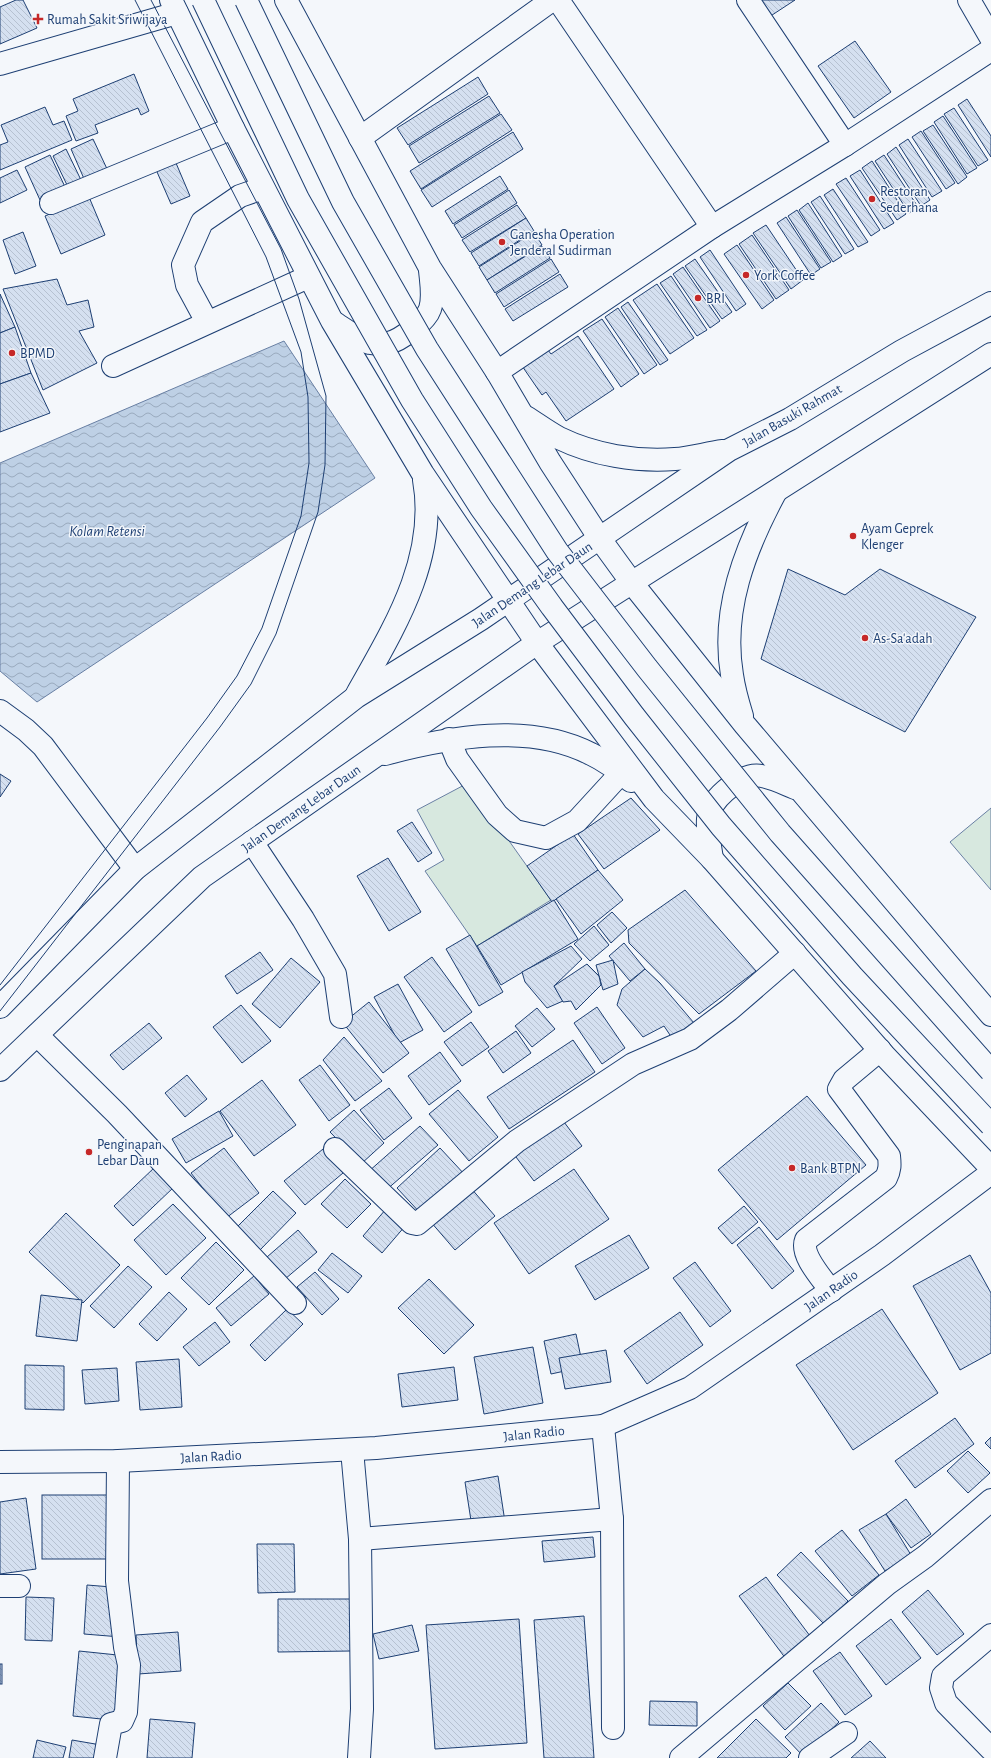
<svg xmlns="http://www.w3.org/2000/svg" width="991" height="1758" viewBox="0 0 991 1758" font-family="'Alegreya Sans',sans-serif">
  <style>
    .grass { fill: #d7e8df; stroke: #687fa3 }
    .water { fill: url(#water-waves); stroke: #687fa3 }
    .building { fill: url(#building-back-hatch); stroke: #1d3f73 }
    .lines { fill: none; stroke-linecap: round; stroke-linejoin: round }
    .minor-casing { stroke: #1d3f73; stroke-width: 24 }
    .highway-casing { stroke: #1d3f73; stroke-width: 24 }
    .minor { stroke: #f4f7fb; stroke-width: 22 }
    .highway { stroke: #f4f7fb; stroke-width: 22 }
    .tram { stroke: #1d3f73; stroke-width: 1 }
    .highway-bridge-casing { stroke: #1d3f73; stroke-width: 24; stroke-linecap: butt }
    .highway-bridge { stroke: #f4f7fb; stroke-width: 22 }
    .poi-dot { fill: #c62828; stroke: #f4f7fb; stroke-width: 1.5 }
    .labels { text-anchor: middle; stroke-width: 3; stroke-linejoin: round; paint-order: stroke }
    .poi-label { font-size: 14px; fill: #1d3f73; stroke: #f4f7fb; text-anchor: start }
    .street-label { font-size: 14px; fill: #1d3f73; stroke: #f4f7fb }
    .water-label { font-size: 15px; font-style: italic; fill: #1d3f73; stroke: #f4f7fb }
  </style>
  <defs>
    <pattern id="water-waves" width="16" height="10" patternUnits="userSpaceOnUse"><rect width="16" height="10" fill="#bed0e5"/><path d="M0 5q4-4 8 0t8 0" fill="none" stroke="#9aaabe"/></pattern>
    <pattern id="building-back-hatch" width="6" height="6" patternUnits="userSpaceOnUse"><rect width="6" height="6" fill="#d5e0f0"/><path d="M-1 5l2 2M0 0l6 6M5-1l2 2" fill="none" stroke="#b6c1d1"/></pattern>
  </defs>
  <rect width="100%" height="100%" fill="#f4f7fb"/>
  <g class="grass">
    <path d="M468,783L551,900L477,946L425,871L444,860L417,810Z"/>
    <path d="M991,808V890L950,842Z"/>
  </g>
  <path class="water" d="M284,341L375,478L37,702L0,671V463Z"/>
  <g class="building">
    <path d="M16,0H23L37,28L0,44V7Z"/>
    <path d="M753,0H795L766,19Z"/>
    <path d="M855,41L891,92L854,118L818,66Z"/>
    <path d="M134,74L149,111L141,115L138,108L95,125L98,133L76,141L66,116L78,111L73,99Z"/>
    <path d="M478,77L488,94L408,145L397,128Z"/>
    <path d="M489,96L500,113L419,163L409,146Z"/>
    <path d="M967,99L991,136V157L958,105Z"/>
    <path d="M45,107L53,125L64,121L72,140L0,170V145L8,142L1,125Z"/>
    <path d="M954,108L988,160L978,166L944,114Z"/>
    <path d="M501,114L512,130L421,189L410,171Z"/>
    <path d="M943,116L977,168L967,174L934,122Z"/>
    <path d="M933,125L967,177L958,184L923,131Z"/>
    <path d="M921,131L955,183L946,189L912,137Z"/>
    <path d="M513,132L523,149L432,207L421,190Z"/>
    <path d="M93,139L108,171L85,181L71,149Z"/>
    <path d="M908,139L942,191L932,197L899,145Z"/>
    <path d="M896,147L930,200L921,206L887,154Z"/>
    <path d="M66,149L81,180L68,187L53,156Z"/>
    <path d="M50,155L66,189L40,200L25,167Z"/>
    <path d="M884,155L918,207L909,213L875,161Z"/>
    <path d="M173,156L190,196L171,204L154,165Z"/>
    <path d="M872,161L906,214L897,220L862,168Z"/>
    <path d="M17,170L27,190L0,203V178Z"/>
    <path d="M860,170L894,223L884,229L850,176Z"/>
    <path d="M500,176L508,189L453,224L445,211Z"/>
    <path d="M846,178L880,230L871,236L836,184Z"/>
    <path d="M833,189L868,242L858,247L824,195Z"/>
    <path d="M509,190L517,203L462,238L454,225Z"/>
    <path d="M820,196L854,249L845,254L811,202Z"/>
    <path d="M89,197L105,235L61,254L45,216Z"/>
    <path d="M808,203L842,256L833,262L799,210Z"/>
    <path d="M517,205L526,218L470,252L462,240Z"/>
    <path d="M797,210L831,262L821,268L788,216Z"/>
    <path d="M786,217L820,269L811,275L777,223Z"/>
    <path d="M526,218L534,231L479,266L471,253Z"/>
    <path d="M766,225L803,280L791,289L753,233Z"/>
    <path d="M23,232L36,266L15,274L3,240Z"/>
    <path d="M534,232L542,245L487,280L479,267Z"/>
    <path d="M752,235L789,290L776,299L739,244Z"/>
    <path d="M737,245L774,300L762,309L724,254Z"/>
    <path d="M542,246L550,258L495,293L487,280Z"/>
    <path d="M710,250L746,304L736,311L700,257Z"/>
    <path d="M551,259L559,272L504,307L496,294Z"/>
    <path d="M695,259L732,312L722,319L685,266Z"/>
    <path d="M683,267L720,321L710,328L673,274Z"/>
    <path d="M560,274L568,287L513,321L505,309Z"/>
    <path d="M671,276L707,330L697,336L660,283Z"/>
    <path d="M57,279L67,305L88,300L94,327L79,331L97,363L43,390L3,289Z"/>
    <path d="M657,284L694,338L670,354L633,300Z"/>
    <path d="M0,294L15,327L0,333Z"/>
    <path d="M628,302L668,360L660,365L621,307Z"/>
    <path d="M618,308L657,365L644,374L605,317Z"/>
    <path d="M602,319L639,374L621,387L583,331Z"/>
    <path d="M15,327L31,373L0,384V333Z"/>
    <path d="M578,336L614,389L566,421L546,392L542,395L520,363L545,346L551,354Z"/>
    <path d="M31,373L50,413L0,432V384Z"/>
    <path d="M788,569L845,595L880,569L976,617L905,732L761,659Z"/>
    <path d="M0,774L11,781L0,797Z"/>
    <path d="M631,798L660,830L604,869L578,834Z"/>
    <path d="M412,822L432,853L418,862L397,831Z"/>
    <path d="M573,834L598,870L552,902L527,866Z"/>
    <path d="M388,858L421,912L389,931L357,876Z"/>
    <path d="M598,870L623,900L581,934L556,899Z"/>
    <path d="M685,890L756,971L699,1014L629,943L628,930Z"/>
    <path d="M554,900L578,939L501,985L477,946Z"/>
    <path d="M612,912L627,928L611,943L597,925Z"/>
    <path d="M594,926L609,945L590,961L574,944Z"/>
    <path d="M470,935L503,992L479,1006L446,949Z"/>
    <path d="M624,943L645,969L630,981L609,956Z"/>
    <path d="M571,946L582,959L554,986L563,1001L547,1008L525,982L522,972Z"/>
    <path d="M260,952L273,970L237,994L225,976Z"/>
    <path d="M432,957L472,1012L444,1032L404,977Z"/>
    <path d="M291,958L320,982L280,1028L252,1004Z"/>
    <path d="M613,960L618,984L603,990L596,965Z"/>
    <path d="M587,964L599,976L601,985L576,1010L571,1001L563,1002L554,986Z"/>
    <path d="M645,969L660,983L694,1023L674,1041L664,1026L643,1037L617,1005L622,989Z"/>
    <path d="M398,984L423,1030L399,1043L374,997Z"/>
    <path d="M369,1002L409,1053L383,1073L343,1023Z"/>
    <path d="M241,1005L271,1041L242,1063L213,1027Z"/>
    <path d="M597,1007L625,1048L602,1064L574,1023Z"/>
    <path d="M537,1008L555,1029L532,1047L515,1026Z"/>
    <path d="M471,1022L489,1047L462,1066L444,1042Z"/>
    <path d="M149,1023L162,1038L123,1070L110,1055Z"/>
    <path d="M516,1031L531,1053L503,1073L488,1051Z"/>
    <path d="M344,1037L382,1081L355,1101L323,1060Z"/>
    <path d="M573,1040L595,1072L509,1129L487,1097Z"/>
    <path d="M440,1052L461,1081L429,1105L408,1076Z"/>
    <path d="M320,1065L350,1105L329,1121L299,1080Z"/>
    <path d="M187,1075L207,1099L185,1117L165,1093Z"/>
    <path d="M262,1080L296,1125L254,1156L220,1111Z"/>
    <path d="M389,1088L412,1118L384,1140L360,1110Z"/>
    <path d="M458,1090L498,1137L469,1161L429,1114Z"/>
    <path d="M807,1096L866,1165L777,1240L718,1170Z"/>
    <path d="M354,1110L384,1143L361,1164L330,1132Z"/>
    <path d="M219,1111L233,1136L186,1163L172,1139Z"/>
    <path d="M561,1118L582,1146L534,1181L513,1153Z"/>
    <path d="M420,1126L438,1145L385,1191L368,1172Z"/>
    <path d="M224,1148L259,1193L226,1218L191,1173Z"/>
    <path d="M440,1148L466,1176L423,1216L397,1188Z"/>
    <path d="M323,1149L343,1173L305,1205L284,1181Z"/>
    <path d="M155,1167L174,1187L133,1226L114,1206Z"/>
    <path d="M574,1169L609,1219L529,1274L494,1223Z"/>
    <path d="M345,1179L371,1204L347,1228L321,1204Z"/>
    <path d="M470,1187L495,1216L455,1250L430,1221Z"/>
    <path d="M273,1191L296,1213L260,1250L237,1227Z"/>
    <path d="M173,1204L206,1238L166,1275L134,1240Z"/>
    <path d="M744,1206L758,1222L732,1244L718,1228Z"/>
    <path d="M386,1209L406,1225L382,1253L363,1236Z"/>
    <path d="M66,1213L120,1265L83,1303L29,1252Z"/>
    <path d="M759,1227L794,1271L772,1289L737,1245Z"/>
    <path d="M298,1230L317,1252L285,1279L267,1257Z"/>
    <path d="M629,1235L649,1268L595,1300L575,1266Z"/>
    <path d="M216,1242L244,1270L209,1305L181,1278Z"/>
    <path d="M332,1253L362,1276L348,1293L318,1270Z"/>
    <path d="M970,1255L991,1293V1353L960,1370L913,1286Z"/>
    <path d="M695,1262L731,1311L710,1327L673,1278Z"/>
    <path d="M128,1266L152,1287L114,1328L90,1306Z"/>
    <path d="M315,1272L339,1299L322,1315L297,1287Z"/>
    <path d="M254,1276L269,1294L231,1326L216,1308Z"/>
    <path d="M429,1279L474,1325L444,1354L398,1308Z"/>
    <path d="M169,1292L187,1309L157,1341L139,1324Z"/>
    <path d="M41,1295L82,1300L77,1341L36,1336Z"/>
    <path d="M287,1309L303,1324L265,1361L250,1345Z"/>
    <path d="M882,1309L938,1393L853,1450L796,1365Z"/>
    <path d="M680,1312L703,1345L647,1384L624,1351Z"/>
    <path d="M215,1322L230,1342L199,1366L183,1347Z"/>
    <path d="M576,1334L583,1367L551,1374L544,1341Z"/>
    <path d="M533,1347L543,1403L484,1414L474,1357Z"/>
    <path d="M606,1350L611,1382L565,1389L559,1358Z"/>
    <path d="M179,1359L182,1407L140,1410L136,1362Z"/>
    <path d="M25,1365L64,1366V1410L25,1409Z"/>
    <path d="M454,1367L458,1400L402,1407L398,1374Z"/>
    <path d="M117,1368L119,1401L85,1404L82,1370Z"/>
    <path d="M955,1418L974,1444L915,1488L895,1461Z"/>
    <path d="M991,1437V1449L985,1443Z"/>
    <path d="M968,1451L990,1473L968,1493L947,1471Z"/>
    <path d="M498,1476L505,1522L472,1527L465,1482Z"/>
    <rect x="42" y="1495" width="75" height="64"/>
    <path d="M26,1498L36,1569L0,1574V1502Z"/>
    <path d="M906,1499L931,1534L911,1548L886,1514Z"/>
    <path d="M886,1514L911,1555L885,1571L859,1530Z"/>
    <path d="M842,1530L879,1575L852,1596L815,1551Z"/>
    <path d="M593,1537L595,1557L544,1562L542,1541Z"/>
    <path d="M257,1544H294L295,1592L258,1593Z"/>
    <path d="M801,1552L848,1601L824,1624L777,1575Z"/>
    <path d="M766,1577L813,1640L786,1659L739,1596Z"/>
    <path d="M87,1585L124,1588L121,1637L84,1634Z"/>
    <path d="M928,1590L964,1634L937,1655L902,1612Z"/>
    <path d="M26,1597L54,1598L52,1641L25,1640Z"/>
    <path d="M278,1599H350L351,1651L278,1652Z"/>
    <path d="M584,1616L594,1758H544L534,1620Z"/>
    <path d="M519,1619L527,1743L435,1749L426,1625Z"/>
    <path d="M891,1619L921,1658L886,1685L856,1646Z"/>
    <path d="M412,1625L419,1651L379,1659L373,1634Z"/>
    <path d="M178,1632L181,1671L138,1674L136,1635Z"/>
    <path d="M79,1651L127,1656L120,1721L73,1716Z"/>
    <path d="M840,1652L872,1696L845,1715L813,1671Z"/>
    <rect x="0" y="1664" width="2" height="20"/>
    <path d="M788,1683L811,1706L785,1730L763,1706Z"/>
    <path d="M650,1701L697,1702V1726L649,1725Z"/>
    <path d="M821,1703L839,1722L803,1756L785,1737Z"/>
    <path d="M150,1719L195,1723L192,1758H147Z"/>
    <path d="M756,1719L791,1753L786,1758H717Z"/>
    <path d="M37,1740L66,1747L63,1758H33Z"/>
    <path d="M72,1740L101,1745L99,1758H69Z"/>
    <path d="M870,1741L886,1758H851Z"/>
  </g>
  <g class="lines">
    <g class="minor-casing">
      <g id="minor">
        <path d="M558,0L712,227"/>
        <path d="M748,0L845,145"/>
        <path d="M969,0L991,38"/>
        <path d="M0,64L177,13"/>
        <path d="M360,138L552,0"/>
        <path d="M51,203L233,128"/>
        <path d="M207,322L187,285L183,265L202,222L240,196L263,188"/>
        <path d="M113,366L308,277"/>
        <path d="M497,372L712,227L845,145L991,50"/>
        <path d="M0,711L26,730L43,746L135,869"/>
        <path d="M449,739L457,759L497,815L515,831L546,838L577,821L621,773"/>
        <path d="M252,842L303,919L335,974L341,1017"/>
        <path d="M37,1035L117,1114L295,1303"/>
        <path d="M335,1149L412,1223L417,1224L517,1141L633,1064L690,1039L729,1010L795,953"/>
        <path d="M831,1291C822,1278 800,1255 806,1240L886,1178C890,1170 890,1165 889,1156L839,1089L844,1080L880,1050"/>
        <path d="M603,1426L612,1519L613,1728"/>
        <path d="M352,1450L360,1539L362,1709L359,1758"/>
        <path d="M0,1462L118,1461L376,1448L603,1426L690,1388L882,1255L991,1173"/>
        <path d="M360,1539L612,1519"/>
        <path d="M0,1586H19"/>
        <path d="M991,1635L943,1676L941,1688L946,1703L991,1749"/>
        <path d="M105,1758L111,1724L122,1721L126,1712L129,1665L125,1647L117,1581L118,1461"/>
        <path d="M681,1758L887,1584L926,1556L991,1500"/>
        <path d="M810,1758L846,1733"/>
      </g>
    </g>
    <g class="highway-casing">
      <g id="highway">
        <path d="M171,0L233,128L332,321L423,474L537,643L654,799L712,859L884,1055L991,1168"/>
        <path d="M286,0L430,268L497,372L550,462L600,539L632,583L745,725L991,1015"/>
        <path d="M335,323C346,330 358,340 370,343C376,344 383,344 388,343C400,341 426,321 430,309C434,297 431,282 430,270"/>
        <path d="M526,417C537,424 548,432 559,438C594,455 636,462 675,459C691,458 707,453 723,451"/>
        <path d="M357,694C394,628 438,558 424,480"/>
        <path d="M742,716C738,703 734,689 732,675C721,610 745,549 775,493"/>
        <path d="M385,754C449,737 529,722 591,754C606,761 619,771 631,781"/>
        <path d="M712,859C710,845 707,832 708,819C709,807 717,798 725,791C753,767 764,775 795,788"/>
        <path d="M0,1007L135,869L356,697L481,619L729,450L790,419L902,351L991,303"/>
        <path d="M0,1070L202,877L537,643L991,354"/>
      </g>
    </g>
    <use href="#minor" class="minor"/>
    <use href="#highway" class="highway"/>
    <g class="tram">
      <path d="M0,985L207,718L237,676L262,628L301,516L309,463L308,397L301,352L266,257L135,0"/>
      <path d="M0,1011L220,727L251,684L276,634L318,512L325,465L326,396L299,299L281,249L151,0"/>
    </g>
    <g class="highway-bridge-casing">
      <g id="highway-bridge">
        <path d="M203,0L298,199L412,400L481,508L552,607L634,716L721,826L852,976L991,1125"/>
        <path d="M246,0L343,202L427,349L557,551L647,668L780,833L991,1071"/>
      </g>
    </g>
    <use href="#highway-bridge" class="highway-bridge"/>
  </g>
  <g class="poi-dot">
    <path d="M36 13h4v4h4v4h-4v4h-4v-4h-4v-4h4z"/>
    <circle cx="872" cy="199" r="4"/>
    <circle cx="502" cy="242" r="4"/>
    <circle cx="746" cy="275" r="4"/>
    <circle cx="698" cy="298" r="4"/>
    <circle cx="12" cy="353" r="4"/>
    <circle cx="853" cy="536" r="4"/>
    <circle cx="865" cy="638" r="4"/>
    <circle cx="89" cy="1152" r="4"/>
    <circle cx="792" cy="1168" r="4"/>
  </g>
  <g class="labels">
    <g class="poi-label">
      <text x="47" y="24">Rumah Sakit Sriwijaya</text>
      <text x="880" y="196">Restoran<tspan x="880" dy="16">Sederhana</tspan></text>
      <text x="510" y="239">Ganesha Operation<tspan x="510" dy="16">Jenderal Sudirman</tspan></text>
      <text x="754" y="280">York Coffee</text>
      <text x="706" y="303">BRI</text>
      <text x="20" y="358">BPMD</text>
      <text x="861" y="533">Ayam Geprek<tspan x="861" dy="16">Klenger</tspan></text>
      <text x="873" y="643">As-Sa'adah</text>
      <text x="97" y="1149">Penginapan<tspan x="97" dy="16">Lebar Daun</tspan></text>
      <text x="800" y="1173">Bank BTPN</text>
    </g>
    <g class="street-label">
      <text transform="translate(792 415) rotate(-30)" y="5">Jalan Basuki Rahmat</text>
      <text transform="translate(532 584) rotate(-34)" y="5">Jalan Demang Lebar Daun</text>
      <text transform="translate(301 808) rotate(-35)" y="5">Jalan Demang Lebar Daun</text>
      <text transform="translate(831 1290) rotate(-35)" y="5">Jalan Radio</text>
      <text transform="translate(534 1433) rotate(-6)" y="5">Jalan Radio</text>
      <text transform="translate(211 1456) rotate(-3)" y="5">Jalan Radio</text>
    </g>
    <g class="water-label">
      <text x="107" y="536">Kolam Retensi</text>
    </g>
  </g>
</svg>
